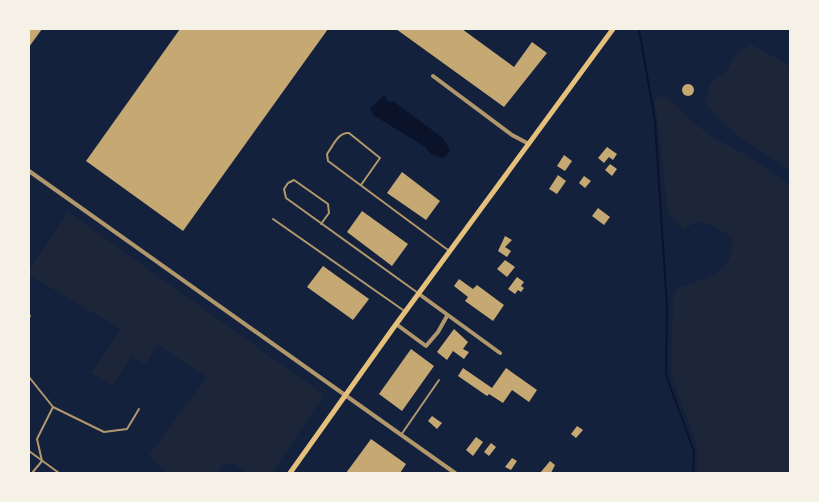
<svg xmlns="http://www.w3.org/2000/svg" width="819" height="502" viewBox="0 0 819 502" font-family="'Asap Condensed',sans-serif">
  <style>
    .green { fill: #1d2539 }
    .water { fill: #0b132b }
    .lines { fill: none; stroke-linecap: round; stroke-linejoin: round }
    .stream { stroke: #0b132b; stroke-width: 2 }
    .building { fill: #c6a872 }
    .service { stroke: #b1986c; stroke-width: 2 }
    .minor { stroke: #b1986c; stroke-width: 4 }
    .secondary { stroke: #e5c07b; stroke-width: 5 }
  </style>
  <rect width="100%" height="100%" fill="#14213d"/>
  <g class="green">
    <path d="M750,44L790,66V170C762,150 723,131 705,101L710,85L718,76L727,72L736,53Z"/>
    <path d="M660,96L669,97L691,121L714,138L744,154L790,185V473H698V449L671,374L673,297L677,288C705,279 739,272 731,236L709,224L697,221L684,230L668,213L655,100Z"/>
    <path d="M68,212L324,395L272,473H248L234,463L220,466L219,473H167L149,455L207,377L158,345L145,364L131,356L113,385L91,373L121,329L29,275V270Z"/>
  </g>
  <path class="water" d="M385,95L389,103L393,101L443,138L450,150L446,156L440,158L431,154L424,146L373,115L370,108C376,105 378,98 385,95Z"/>
  <g class="lines">
    <path class="stream" d="M639,29L655,121L667,307L666,375L694,451L693,473"/>
  </g>
  <g class="building">
    <path d="M29,29H42L29,47Z"/>
    <path d="M180,29H328L183,231L86,161Z"/>
    <path d="M396,29H462L514,67L532,42L547,53L504,107Z"/>
    <circle cx="688" cy="90" r="6"/>
    <path d="M607,147L617,154L613,160L609,157L604,163L598,158Z"/>
    <path d="M564,155L572,161L565,171L557,166Z"/>
    <path d="M610,164L617,169L612,176L605,170Z"/>
    <path d="M402,172L440,201L426,220L387,193Z"/>
    <path d="M558,175L566,181L557,194L549,189Z"/>
    <path d="M584,176L591,181L585,188L579,183Z"/>
    <path d="M598,208L610,217L604,225L592,216Z"/>
    <path d="M362,211L408,244L392,266L347,232Z"/>
    <path d="M505,236L512,240L505,247L511,251L507,257L498,251Z"/>
    <path d="M505,260L515,267L507,277L497,269Z"/>
    <path d="M323,266L369,299L353,320L307,287Z"/>
    <path d="M517,277L524,282L521,286L524,288L521,292L518,290L515,294L508,289Z"/>
    <path d="M459,279L473,289L477,285L504,305L493,321L465,301L468,297L454,286Z"/>
    <path d="M454,329L468,342L463,349L469,352L464,359L453,351L447,360L437,352Z"/>
    <path d="M411,349L434,366L402,411L379,394Z"/>
    <path d="M463,368L492,388L506,368L537,390L529,402L512,390L503,403L489,394L487,396L458,376Z"/>
    <path d="M432,416L442,423L437,429L428,421Z"/>
    <path d="M577,426L583,430L576,438L571,434Z"/>
    <path d="M476,437L483,442L473,456L466,450Z"/>
    <path d="M371,439L406,464L400,473H346Z"/>
    <path d="M491,443L496,447L489,456L484,452Z"/>
    <path d="M512,458L517,461L511,470L505,467Z"/>
    <path d="M550,461L555,465L551,473H540Z"/>
  </g>
  <g class="lines">
    <g class="service">
      <path d="M361,185L380,158L349,133C338,132 333,146 327,154L328,161L448,250"/>
      <path d="M273,219L403,310"/>
      <path d="M321,224L329,213L328,204L294,180L288,183L284,189L286,198L418,293"/>
      <path d="M29,317L30,316"/>
      <path d="M29,377L53,407L104,432L127,429L139,409"/>
      <path d="M401,435L439,380"/>
      <path d="M29,451L59,473"/>
      <path d="M32,473L42,461L37,439L53,407"/>
    </g>
    <g class="minor">
      <path d="M433,76L512,135L529,144"/>
      <path d="M29,171L455,473"/>
      <path d="M419,294L500,353"/>
      <path d="M396,324L426,346L438,332L447,316"/>
    </g>
    <path class="secondary" d="M290,473L394,327L613,29"/>
  </g>
  <rect width="819" height="502" fill="none" stroke="#f6f1e7" stroke-width="60"/>
</svg>
